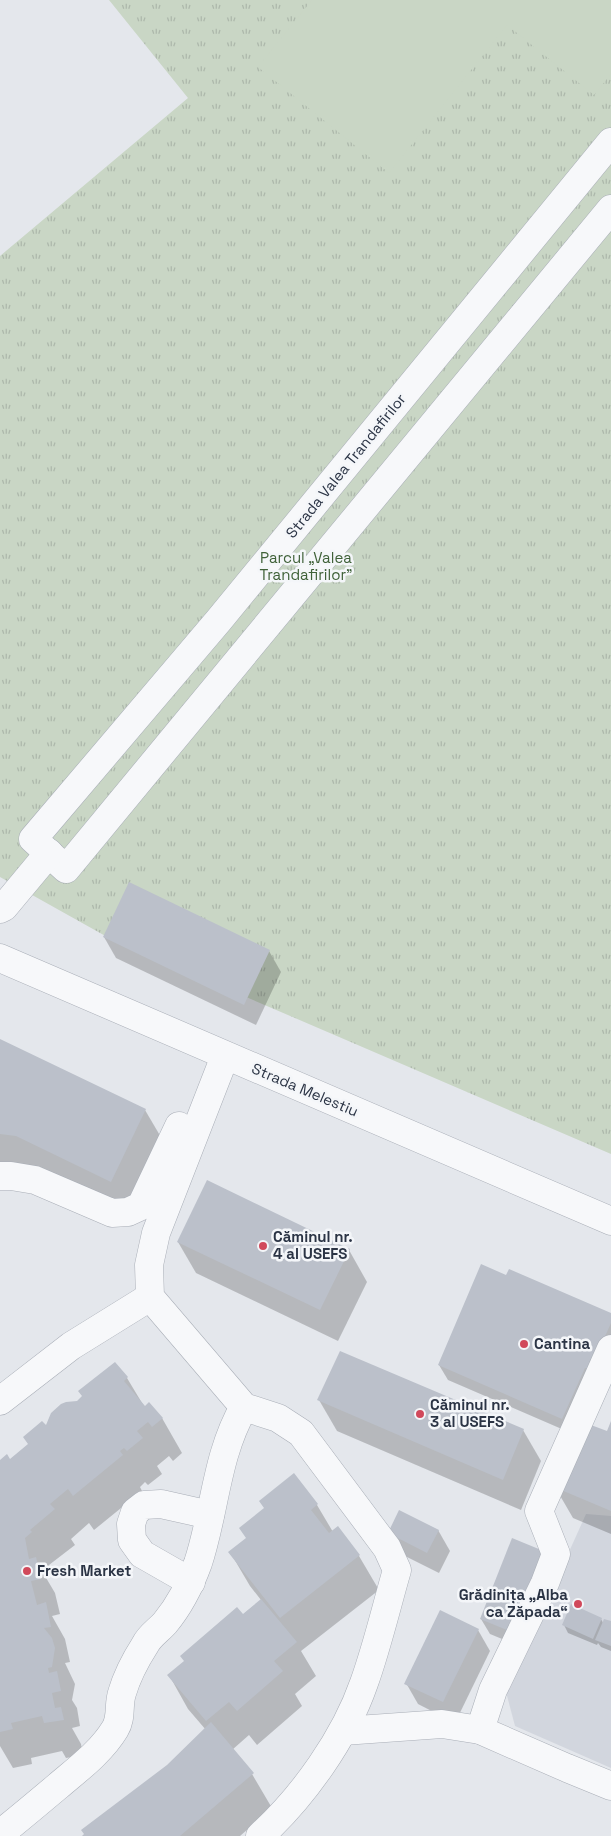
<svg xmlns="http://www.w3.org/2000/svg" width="611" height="1836" viewBox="0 0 611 1836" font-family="'Space Grotesk',sans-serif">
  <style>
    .built { fill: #d2d6de }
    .grass { fill: url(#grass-tufts) }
    .pitch { fill: #c9d6c5 }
    .shadow { fill: #0003 }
    .building { fill: #bbc0ca }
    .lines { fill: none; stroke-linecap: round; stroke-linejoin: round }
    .minor-casing { stroke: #a9aeb7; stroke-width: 29 }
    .minor { stroke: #f7f8fa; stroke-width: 28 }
    .poi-dot { fill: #d1495b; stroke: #f4f6f9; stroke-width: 2 }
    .labels { text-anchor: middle; stroke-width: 5; stroke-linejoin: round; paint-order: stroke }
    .street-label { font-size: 15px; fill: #2b3445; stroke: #f4f6f9 }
    .park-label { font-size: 15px; fill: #3f6138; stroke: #f4f6f9 }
    .poi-label { font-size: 15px; font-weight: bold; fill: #2b3445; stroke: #f4f6f9; text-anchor: start }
  </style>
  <defs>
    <pattern id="grass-tufts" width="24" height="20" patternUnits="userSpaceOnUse" patternTransform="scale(1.25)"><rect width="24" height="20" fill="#c9d6c5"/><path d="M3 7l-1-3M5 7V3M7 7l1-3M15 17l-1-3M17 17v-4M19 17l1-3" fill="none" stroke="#adb8ab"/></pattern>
  </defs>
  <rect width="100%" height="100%" fill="#e4e7ec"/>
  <path class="built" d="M586,1514L611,1516V1768L515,1726L506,1692Z"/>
  <path class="grass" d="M109,0H611V1154L109,938L0,877V256L188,98Z"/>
  <path class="pitch" d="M312,0H611V74L594,95L507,25L389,173L258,67Z"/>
  <g class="shadow">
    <path d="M104,937L269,951L281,972L256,1025L116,958Z"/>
    <path d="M0,1040L145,1110L165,1144L131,1215L0,1164Z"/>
    <path d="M178,1242L349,1250L367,1282L338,1341L196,1273Z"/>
    <path d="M507,1277L611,1315V1356L571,1433L448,1380L439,1365Z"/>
    <path d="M115,1364L127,1378L145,1408L162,1418L182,1453L173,1461L169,1456L157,1466L162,1474L148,1485L145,1482L140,1487L142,1491L94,1530L89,1523L71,1539L75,1545L49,1565L51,1568L45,1574V1576L55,1593L60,1614L52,1616L65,1639L70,1662L65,1663L75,1684L72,1700L77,1708L80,1726L72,1728L81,1744L83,1755L66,1758L62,1751L31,1758L32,1764L13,1768L0,1746V1461H10L77,1402Z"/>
    <path d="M319,1400L523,1430L541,1461L521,1510L337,1431Z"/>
    <path d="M611,1424V1534L573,1518L555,1487L607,1433Z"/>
    <path d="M294,1475L317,1505L333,1532L359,1556L379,1590L301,1651L316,1676L295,1694L302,1706L257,1745L249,1735L232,1750L252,1774L272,1808L240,1836H84L167,1766L206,1730L188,1709L169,1675L261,1600L250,1586L230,1552L247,1539L265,1509Z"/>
    <path d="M438,1530L450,1551L439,1573L401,1554L389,1533Z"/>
    <path d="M513,1540L522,1647L490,1634L481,1619Z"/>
    <path d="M601,1619L603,1623H611V1651L601,1647L598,1643L597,1645L568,1633L564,1625Z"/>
    <path d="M478,1630L490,1651L455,1723L418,1704L406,1683Z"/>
  </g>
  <g class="building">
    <path d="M129,882L270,950L244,1005L103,937Z"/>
    <path d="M0,1039L146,1109L111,1182L16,1136L0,1134Z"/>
    <path d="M207,1180L350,1249L320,1310L177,1242Z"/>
    <path d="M481,1264L506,1275L509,1269L611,1313V1323L590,1370L585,1368L562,1419L438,1365Z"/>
    <path d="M340,1351L524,1429L503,1480L317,1400Z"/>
    <path d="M115,1362L128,1377L124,1381L145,1406L149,1402L163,1418L152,1427L148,1422L137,1431L143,1438L127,1451L124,1448L120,1451L123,1455L73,1496L68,1489L50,1504L55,1509L30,1530L32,1532L25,1538L29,1559L36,1557L41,1579L31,1581L37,1605L46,1602L51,1627L44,1628L52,1638L55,1648L52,1667L48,1668L49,1673L57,1671L61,1691L52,1693L55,1708L61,1707L64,1720L44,1723L42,1716L11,1723L13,1729L0,1732V1460L7,1454L10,1459L28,1444L23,1437L42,1421L46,1425L51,1413L61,1404L66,1402L77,1401L82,1396L78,1391Z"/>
    <path d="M611,1421V1511L554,1487L583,1422L607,1431Z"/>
    <path d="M294,1473L318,1504L311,1510L329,1533L338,1526L360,1555L280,1618L228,1552L246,1538L239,1528L264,1508L259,1501Z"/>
    <path d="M399,1510L439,1530L427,1553L388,1533Z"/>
    <path d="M512,1538L546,1552L514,1633L480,1619Z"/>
    <path d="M261,1599L297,1642L274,1661L283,1671L237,1711L229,1702L206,1721L167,1675L184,1661L180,1656L237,1607L243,1614Z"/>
    <path d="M571,1604L602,1618L593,1639L562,1625Z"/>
    <path d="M440,1610L479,1629L443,1702L404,1684Z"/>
    <path d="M604,1619L611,1621V1646L595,1640Z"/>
    <path d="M211,1722L254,1773L180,1836H82L84,1834L81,1830L167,1765Z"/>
  </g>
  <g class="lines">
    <g class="minor-casing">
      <g id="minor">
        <path d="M611,142L219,620L33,839L66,869L611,209"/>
        <path d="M0,909L4,907L49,853"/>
        <path d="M0,958L611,1221"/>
        <path d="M225,1056L156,1233L149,1265L150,1297L244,1407L278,1418L301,1433L387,1548L397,1570C386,1608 377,1647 364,1683C345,1738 303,1797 260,1836"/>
        <path d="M0,1176H11L35,1180L112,1213L128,1212L141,1206L179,1126"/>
        <path d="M0,1401L71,1346L150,1297"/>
        <path d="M191,1582L142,1554L132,1540L131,1524L135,1512L144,1505L161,1504L210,1515"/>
        <path d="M480,1730L493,1690L545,1583L556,1554L539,1511L611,1349"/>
        <path d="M343,1731L442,1724L480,1730L567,1768L611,1786"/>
        <path d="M0,1834C20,1818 39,1802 58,1786C78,1769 101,1752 115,1729C122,1718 118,1705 122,1693C127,1676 136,1659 145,1645C150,1635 158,1631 165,1623C180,1605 190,1585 198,1563C215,1512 216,1455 244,1407"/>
      </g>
    </g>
    <use href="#minor" class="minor"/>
  </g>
  <g class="poi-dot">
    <circle cx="263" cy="1246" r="5"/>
    <circle cx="524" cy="1344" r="5"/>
    <circle cx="420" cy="1414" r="5"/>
    <circle cx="27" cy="1571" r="5"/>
    <circle cx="578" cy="1604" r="5"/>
  </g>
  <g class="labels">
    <g class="street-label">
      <text transform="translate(346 466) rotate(-51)" y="5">Strada Valea Trandafirilor</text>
      <text transform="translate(305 1090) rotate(23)" y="5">Strada Melestiu</text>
    </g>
    <g class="park-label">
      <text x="306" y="563">Parcul „Valea<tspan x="306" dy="17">Trandafirilor”</tspan></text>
    </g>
    <g class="poi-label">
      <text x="273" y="1242">Căminul nr.<tspan x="273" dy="17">4 al USEFS</tspan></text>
      <text x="534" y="1349">Cantina</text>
      <text x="430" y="1410">Căminul nr.<tspan x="430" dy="17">3 al USEFS</tspan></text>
      <text x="37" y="1576">Fresh Market</text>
      <text x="568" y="1600" text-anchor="end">Grădinița „Alba<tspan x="568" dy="17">ca Zăpada“</tspan></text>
    </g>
  </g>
</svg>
